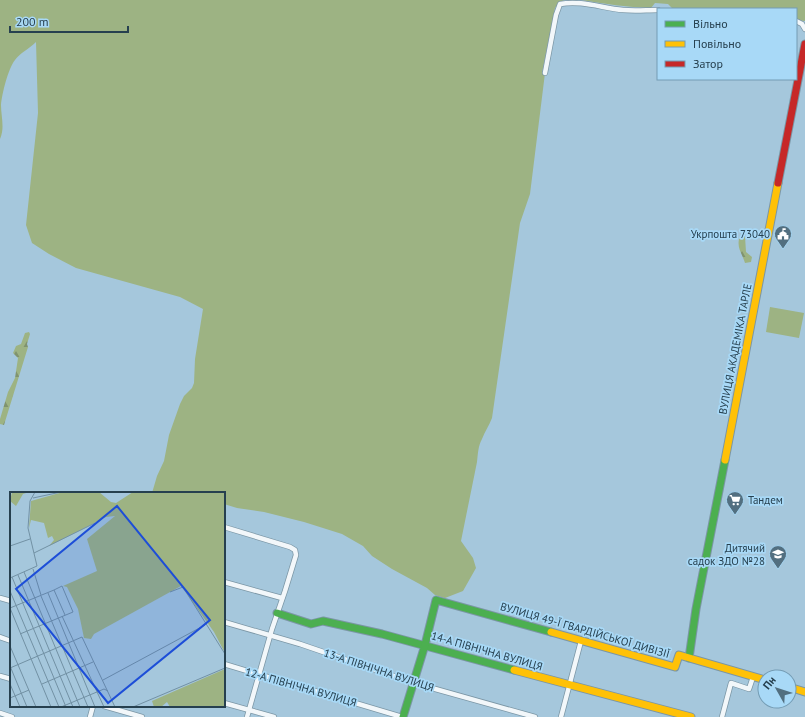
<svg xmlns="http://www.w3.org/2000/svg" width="805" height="717" viewBox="0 0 805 717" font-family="'PT Sans',sans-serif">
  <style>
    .grass { fill: #9db383 }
    .forest { fill: url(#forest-firs) }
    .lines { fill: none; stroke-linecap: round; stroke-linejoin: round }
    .street-casing { stroke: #7b96a5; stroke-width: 6 }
    .fast-casing { stroke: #7b96a5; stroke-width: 9 }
    .slow-casing { stroke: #7b96a5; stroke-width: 9 }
    .jam-casing { stroke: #7b96a5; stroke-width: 9 }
    .street { stroke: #f2f7fa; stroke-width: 4.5 }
    .fast { stroke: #4caf50; stroke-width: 7 }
    .slow { stroke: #ffc107; stroke-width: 7 }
    .jam { stroke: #c62828; stroke-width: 7 }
    .labels { text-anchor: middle; stroke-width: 3.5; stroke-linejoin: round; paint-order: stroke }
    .poi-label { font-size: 11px; fill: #26404f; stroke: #a8d9f7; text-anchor: end }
    .street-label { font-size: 11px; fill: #26404f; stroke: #a8d9f7 }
    .inset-road { fill: none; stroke: #7291a4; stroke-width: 1 }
    .view { fill: #1d4ed8; fill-opacity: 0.15; stroke: #1d4ed8; stroke-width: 2 }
    .inset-edge { fill: none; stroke: #26404f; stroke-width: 2 }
  </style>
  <defs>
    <pattern id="forest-firs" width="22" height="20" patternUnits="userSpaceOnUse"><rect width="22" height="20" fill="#9db383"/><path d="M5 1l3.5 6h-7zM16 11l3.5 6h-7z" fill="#80936e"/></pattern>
  </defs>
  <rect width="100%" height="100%" fill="#a5c7dc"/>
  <g class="grass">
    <path d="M0,0H565L559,2L555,8L542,73H545L530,194L520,223L492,418C489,426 485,431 482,439C478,446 478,454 477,462L461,541L473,558L476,568L463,591L445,598L435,595L427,588L392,569L372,556L363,546L342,534L304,522L264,512L237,508L224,504V493H152L157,476L164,461L169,435L180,404L184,396L192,388L194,383L195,359L203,309L180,297L76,268L49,254L32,243L26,225L38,113L36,42C29,49 20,53 15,60C8,69 2,94 1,105C1,116 5,128 0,139Z"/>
    <path d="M581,0H805V21L796,20V9H673L668,4L655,3L651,8C627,7 605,4 581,0Z"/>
    <path d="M770,307L804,313L799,338L766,332Z"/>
  </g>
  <g class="forest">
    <path d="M745,236L746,252L752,257L751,262L745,263C742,253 737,249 739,239Z"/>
    <path d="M29,332L30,334L27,344L28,347L4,425L0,424V419L8,392L15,378L18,358L13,353L16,346L21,344L25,333Z"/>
  </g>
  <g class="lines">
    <g class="street-casing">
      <g id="street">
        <path d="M796,21L802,24L805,29"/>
        <path d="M545,73L556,15L560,4C581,0 602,8 623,10C635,11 646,10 658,10"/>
        <path d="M224,527L290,547L295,550L296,555L285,591L272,629L247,717"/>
        <path d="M224,582L282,598"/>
        <path d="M0,598L11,601"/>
        <path d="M224,622L300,644L414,683L535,717"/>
        <path d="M0,637L11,641"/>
        <path d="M224,664L402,717"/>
        <path d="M0,676L11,679"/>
        <path d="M224,703L274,717"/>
        <path d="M104,706L142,717"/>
        <path d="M0,713L12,717"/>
        <path d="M90,717L93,706"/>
        <path d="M561,717L581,641"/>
        <path d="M722,717L731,683L749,689L753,677"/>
      </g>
    </g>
    <g class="fast-casing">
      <g id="fast">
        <path d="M277,613L311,624L323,621L382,634L514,670"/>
        <path d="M689,658L696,609L725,460"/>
        <path d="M403,717L425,645L436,600L551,632"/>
      </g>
    </g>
    <g class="slow-casing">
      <g id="slow">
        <path d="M725,460L778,183"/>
        <path d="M551,632L675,667L679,655L765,680"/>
        <path d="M514,670L691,717"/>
        <path d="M789,687L805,692"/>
      </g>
    </g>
    <g class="jam-casing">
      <path id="jam" d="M778,183L805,44"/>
    </g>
    <use href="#street" class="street"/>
    <use href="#fast" class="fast"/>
    <use href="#slow" class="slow"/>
    <use href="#jam" class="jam"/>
  </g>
  <defs>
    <g id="civic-pin" transform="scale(0.9)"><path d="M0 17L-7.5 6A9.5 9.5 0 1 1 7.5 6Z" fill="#526f80" stroke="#a8d9f7"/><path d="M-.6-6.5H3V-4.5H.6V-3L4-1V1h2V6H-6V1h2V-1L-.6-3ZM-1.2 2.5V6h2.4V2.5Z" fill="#fff"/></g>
    <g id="supermarket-pin" transform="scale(0.9)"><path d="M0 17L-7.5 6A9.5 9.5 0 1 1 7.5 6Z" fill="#526f80" stroke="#a8d9f7"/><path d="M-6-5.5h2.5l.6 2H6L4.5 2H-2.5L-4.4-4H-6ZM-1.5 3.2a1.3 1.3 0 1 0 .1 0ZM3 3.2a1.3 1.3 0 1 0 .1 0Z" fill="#fff"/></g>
    <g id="school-pin" transform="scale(0.9)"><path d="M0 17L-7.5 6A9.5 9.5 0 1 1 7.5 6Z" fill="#526f80" stroke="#a8d9f7"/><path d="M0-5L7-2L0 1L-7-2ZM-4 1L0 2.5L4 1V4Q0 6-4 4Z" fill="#fff"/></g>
  </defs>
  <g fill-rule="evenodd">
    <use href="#civic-pin" x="783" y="234"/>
    <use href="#supermarket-pin" x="735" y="500"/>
    <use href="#school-pin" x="778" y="554"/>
  </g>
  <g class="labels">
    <g class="poi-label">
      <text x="770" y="238">Укрпошта 73040</text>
      <text x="748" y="504" text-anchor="start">Тандем</text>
      <text x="765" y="552">Дитячий<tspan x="765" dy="13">садок ЗДО №28</tspan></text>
    </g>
    <g class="street-label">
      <text transform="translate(735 349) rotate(-79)" y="4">ВУЛИЦЯ АКАДЕМІКА ТАРЛЕ</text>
      <text transform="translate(585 630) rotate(16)" y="4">ВУЛИЦЯ 49-Ї ГВАРДІЙСЬКОЇ ДИВІЗІЇ</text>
      <text transform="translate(487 651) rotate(16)" y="4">14-А ПІВНІЧНА ВУЛИЦЯ</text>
      <text transform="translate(379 670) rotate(18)" y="4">13-А ПІВНІЧНА ВУЛИЦЯ</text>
      <text transform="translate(301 687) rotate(16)" y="4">12-А ПІВНІЧНА ВУЛИЦЯ</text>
    </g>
  </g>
  <g transform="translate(10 492)">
    <rect width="215" height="215" fill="#a5c7dc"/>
    <path d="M2,0H19L13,2L6,14L0,9ZM53,0H89L101,10L106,11L123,0H215V161L204,140L171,94L84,142L81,147L74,146L68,117L57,95L53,94L87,79L77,47L105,24L96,25L39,54L44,48L42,44L38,46L34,31L21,28L19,36L21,9ZM215,177V215H160L157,210L151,215H144L142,209L151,205L153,210L151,205Z" fill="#9db383"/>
    <path class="inset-road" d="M23,6L51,0M0,54L20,47M24,61L85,31M23,77L31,103M14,80L70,215M8,83L63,215M2,85L56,215M0,86L27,74L18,36L20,9L25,0M0,99L49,215M160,100L173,95L215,162M38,101L85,215M31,104L78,215M0,116L41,215M0,116L44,98M52,124L94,215M10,142L63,120L52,94L44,98L55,123M0,154L26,215M0,174L17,215M0,176L72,145L105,215M93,188L195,133M0,192L10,215M32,192L83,170M0,206L19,198M51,215L94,197L98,199M123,215L215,176"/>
    <path class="view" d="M107,14L200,128L98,211L6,97Z"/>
    <rect width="215" height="215" class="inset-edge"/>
  </g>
  <rect x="657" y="8" width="140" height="72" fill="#a8d9f7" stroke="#749cb4"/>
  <rect x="665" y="21" width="20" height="6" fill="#4caf50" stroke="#749cb4"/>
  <text x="693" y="28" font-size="12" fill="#26404f">Вільно</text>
  <rect x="665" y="41" width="20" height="6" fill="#ffc107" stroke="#749cb4"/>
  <text x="693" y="48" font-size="12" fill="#26404f">Повільно</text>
  <rect x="665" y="61" width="20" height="6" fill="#c62828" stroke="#749cb4"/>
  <text x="693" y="68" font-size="12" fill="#26404f">Затор</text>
  <g transform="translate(777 689) rotate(309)"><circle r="19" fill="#a8d9f7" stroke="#749cb4"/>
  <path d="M0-3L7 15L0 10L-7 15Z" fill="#526f80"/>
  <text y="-6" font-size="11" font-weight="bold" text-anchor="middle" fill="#26404f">Пн</text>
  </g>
  <path d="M10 26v6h118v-6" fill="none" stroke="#26404f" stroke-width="2"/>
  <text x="16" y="26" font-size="12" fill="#26404f" stroke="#a8d9f7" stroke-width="3" paint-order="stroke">200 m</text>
</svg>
